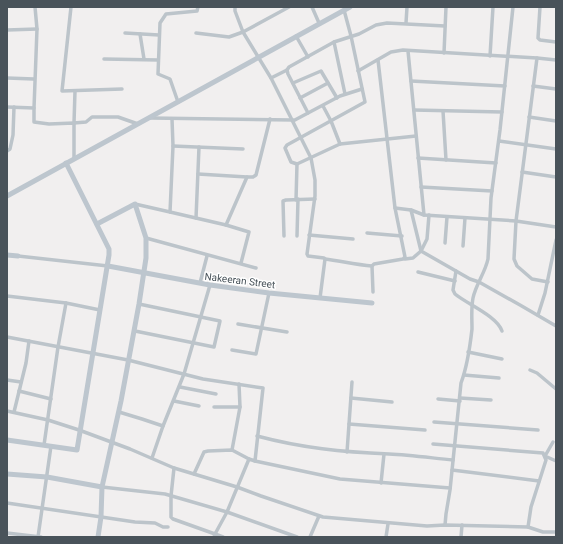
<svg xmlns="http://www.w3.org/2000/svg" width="563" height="544" viewBox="0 0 563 544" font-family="Roboto,sans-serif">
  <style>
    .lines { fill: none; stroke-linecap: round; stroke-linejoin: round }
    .street { stroke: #bcc4ca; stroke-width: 3.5 }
    .secondary { stroke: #bdc6ce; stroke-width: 5 }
    .labels { text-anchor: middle; stroke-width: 3; stroke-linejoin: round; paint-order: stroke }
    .street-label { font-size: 10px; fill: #49535a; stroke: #fff }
  </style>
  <rect width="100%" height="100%" fill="#f1efef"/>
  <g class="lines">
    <g class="street">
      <path d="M71,7L62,91L122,89"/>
      <path d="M235,7V11L243,32L271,78L311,158L315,180V196L307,254L308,256L324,258L325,259L320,298"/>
      <path d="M312,7L319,23"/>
      <path d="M540,7L538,38L540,40L556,42"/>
      <path d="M344,10L351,36L365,102L287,145L285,148L291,162L297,164L340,144L416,136"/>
      <path d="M406,23L407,7"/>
      <path d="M7,30L37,29"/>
      <path d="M125,33L159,35"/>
      <path d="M196,33L229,37L243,32L289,7"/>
      <path d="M140,34L144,59"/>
      <path d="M296,36L308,57"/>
      <path d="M334,42L345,94"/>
      <path d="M408,51L424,215L516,221L556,227"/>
      <path d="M444,53L446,7"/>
      <path d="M490,56L493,7"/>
      <path d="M537,58L556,60"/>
      <path d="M104,59L158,60"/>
      <path d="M358,71L391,52L403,50L537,58L516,221L514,259L517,266L532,279L548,282"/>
      <path d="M7,78L34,79"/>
      <path d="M271,78L287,70"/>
      <path d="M411,81L505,86"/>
      <path d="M293,83L321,71L337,98"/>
      <path d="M533,86L556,89"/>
      <path d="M75,91L74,123L86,122L92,117H118L138,124"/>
      <path d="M300,98L328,83"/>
      <path d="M178,102L170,79L158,74L160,23L166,14L197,11L198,7"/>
      <path d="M323,106L331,121L340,144"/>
      <path d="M7,107L34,108V122L49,124L74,123V159"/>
      <path d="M34,108L37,29L35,7"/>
      <path d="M414,110L502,112"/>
      <path d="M443,111L446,160"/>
      <path d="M308,113L288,74L287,70L289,67L334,42L359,34L376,25L387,23L445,26"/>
      <path d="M529,117L556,121"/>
      <path d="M150,118L293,120"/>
      <path d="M172,119L173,146L170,212L226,225L247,177H253L256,175L270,119"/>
      <path d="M293,121L340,96L362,89"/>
      <path d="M499,141L556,149"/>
      <path d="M173,146L243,149"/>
      <path d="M7,151L10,149L13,135L14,107"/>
      <path d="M418,158L496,163"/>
      <path d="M522,172L556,177"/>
      <path d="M198,174L247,177"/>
      <path d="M421,187L492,191"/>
      <path d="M296,200L297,164"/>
      <path d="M135,204L170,212"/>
      <path d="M395,208L411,210L424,215"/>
      <path d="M429,215L427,239L421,251L470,279L479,282L520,305L556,326"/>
      <path d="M196,218L199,147"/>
      <path d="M226,225L249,232L241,263"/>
      <path d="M367,233L402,236"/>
      <path d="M309,235L353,239"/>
      <path d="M284,236L283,201L286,200L315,199"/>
      <path d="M297,236L298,199"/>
      <path d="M146,238L256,268"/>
      <path d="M445,243L447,217"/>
      <path d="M463,246L465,218"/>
      <path d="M18,256L108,266"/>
      <path d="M325,259C341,261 356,265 372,266"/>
      <path d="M405,259L413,258L421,251L411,210"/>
      <path d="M456,271L453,290L455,294C467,304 497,316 502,331"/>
      <path d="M418,272L455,281"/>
      <path d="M200,283L207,256"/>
      <path d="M373,292L372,266L374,264L403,259L405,257L395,208L378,60"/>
      <path d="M7,296L66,303L100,310"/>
      <path d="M538,315L545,293L556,240"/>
      <path d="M238,324L287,332"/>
      <path d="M135,331L214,347L220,321L139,304"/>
      <path d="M7,337L128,360L203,379L263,388L255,461L249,459L227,512L215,534L173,519L171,517V496L174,468"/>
      <path d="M232,350L256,354L269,293"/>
      <path d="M468,352L502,359"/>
      <path d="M530,370L537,373L556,389"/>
      <path d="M464,375L499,378"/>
      <path d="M7,380L21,382"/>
      <path d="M180,387L216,394"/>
      <path d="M19,391L51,399"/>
      <path d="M351,398L392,402"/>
      <path d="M460,398L491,400"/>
      <path d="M438,399L460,401"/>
      <path d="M174,401L199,406"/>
      <path d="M214,407H240"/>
      <path d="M7,411L48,420L79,430L130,449L174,468L237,487L261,496L323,517L427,526L445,525L528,527L543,532H556"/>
      <path d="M14,412L26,363L29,341"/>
      <path d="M119,412L142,419L163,426"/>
      <path d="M434,422L538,430"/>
      <path d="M349,424L425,430"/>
      <path d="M257,436C302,448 342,452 389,454C410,455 432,458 453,460"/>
      <path d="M553,442L545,456L556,461"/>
      <path d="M433,444L543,453L546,460L531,507L528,527"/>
      <path d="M44,445L58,347L66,303"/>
      <path d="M232,450L240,407L239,384"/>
      <path d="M347,452L352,382"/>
      <path d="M152,458L163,426L184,374L210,285"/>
      <path d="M255,461L340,479L450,488"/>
      <path d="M452,470L539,481"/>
      <path d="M194,474L204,452L208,451L232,450L249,459"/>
      <path d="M381,483L384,454"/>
      <path d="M102,487L165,494L227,512L297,537"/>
      <path d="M7,503L135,522L155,523L163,527H168"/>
      <path d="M445,525L446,514L450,490L461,383C467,367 470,347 472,329C472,319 471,308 473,298C476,284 485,273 488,259L491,198L500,130L513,7"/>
      <path d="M7,533L41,537"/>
      <path d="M38,537L51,446"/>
      <path d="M214,537L215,534L223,537"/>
      <path d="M310,537L319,516"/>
      <path d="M386,537L388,524"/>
      <path d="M461,537L462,525"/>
    </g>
    <g class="secondary">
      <path d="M7,196L350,7"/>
      <path d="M97,224L135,204L146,238V258L139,304L121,401L102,487L101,517L98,537"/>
      <path d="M7,255L18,256"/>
      <path d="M108,266L210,285L269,293L372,303"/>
      <path d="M7,440L77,450L109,255V249L66,163"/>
      <path d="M7,474L47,477L102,487"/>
    </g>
  </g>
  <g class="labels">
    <g class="street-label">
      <text transform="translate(240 280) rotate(7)" y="4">Nakeeran Street</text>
    </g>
  </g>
  <rect width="563" height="544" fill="none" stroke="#49535a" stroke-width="16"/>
</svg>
